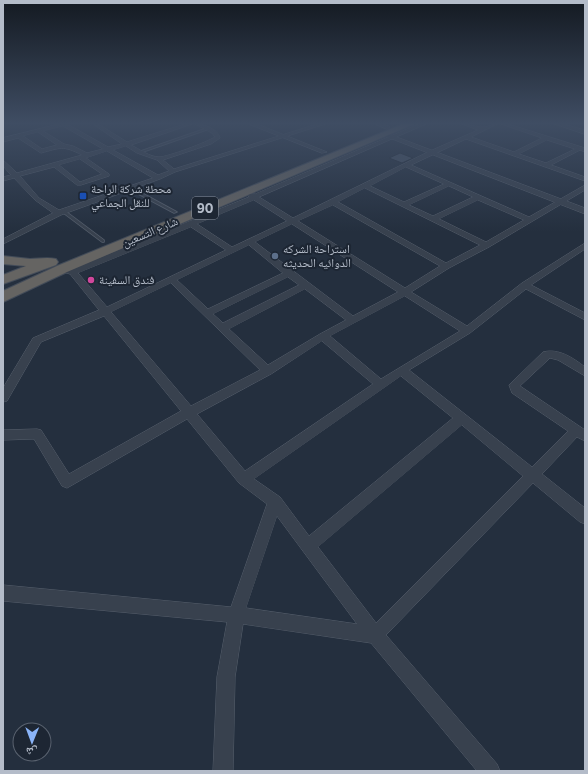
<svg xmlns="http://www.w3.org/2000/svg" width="588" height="774" viewBox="0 0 588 774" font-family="Commissioner,'Noto Naskh Arabic',sans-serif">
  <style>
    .building { fill: #455162; stroke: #1f2835 }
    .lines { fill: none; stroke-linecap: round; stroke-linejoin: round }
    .service-casing { stroke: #565f6c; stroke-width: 1.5 }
    .minor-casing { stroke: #565f6c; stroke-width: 1 }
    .tertiary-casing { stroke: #565f6c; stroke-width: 1 }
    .trunk-casing { stroke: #434c59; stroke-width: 2 }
    .service { fill: #38414e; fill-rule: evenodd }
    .minor { fill: #38414e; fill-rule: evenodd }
    .tertiary { fill: #38414e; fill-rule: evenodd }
    .trunk { fill: #656462; fill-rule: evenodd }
    .transit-dot { fill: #1a4fb4; stroke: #1d2633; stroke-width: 1.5 }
    .service-dot { fill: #5c6f8a; stroke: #1d2633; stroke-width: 1.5 }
    .hotel-dot { fill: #d1479c; stroke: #1d2633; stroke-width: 1.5 }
    .labels { text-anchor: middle; stroke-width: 4; stroke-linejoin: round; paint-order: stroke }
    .far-poi-label { font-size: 12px; fill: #b4bcc9; stroke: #1d2633; text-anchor: start }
    .far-street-label { font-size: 12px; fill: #b4bcc9; stroke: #1d2633 }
    .shield { fill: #1d2633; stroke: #878f9c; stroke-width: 1 }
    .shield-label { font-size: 13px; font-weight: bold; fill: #b4bcc9 }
  </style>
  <rect width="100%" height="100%" fill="#242f3e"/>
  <path class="building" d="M400,153L413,158L402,163L389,158Z"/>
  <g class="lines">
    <g class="service-casing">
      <g id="service">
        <path d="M207,128L209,129L140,153L138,152Z"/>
        <path d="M129,187H131L177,212L174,213L129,189Z"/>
        <path d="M62,210H64L104,240V242H102L62,212Z"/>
      </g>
    </g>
    <g class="minor-casing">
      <g id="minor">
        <path d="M59,124H67L108,147L122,144L93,124H98L127,142L185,124H192L131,145C139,149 150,157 159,157C168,157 207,142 215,137L212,133L195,124C204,124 218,129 220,138L211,144L163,160L174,169L317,124H325L175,172L160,179L61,215L3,244V239L53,213L35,200L14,178L3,181V177L11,175L3,166V160L17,173L82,155C63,145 60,148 41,153L18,138L3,142V138ZM63,126L103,149L87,153L73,146L64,144L43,131ZM38,132L57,145L42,149L23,136ZM126,146L137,153L157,160L169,171L158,175L113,150ZM107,151L153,178L59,210L39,198L20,176L54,167L77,185H81L109,176V174L86,158ZM80,159L102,174L80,182L59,165Z"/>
        <path d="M419,124H426L259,197L293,218L430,151L478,130L462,124C469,124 475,127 481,127C486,128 492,124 497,124L471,137L514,152L542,138L501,124H508L585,148V152L580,150L551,165L585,177V181L466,139L411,165L529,217L585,185V190L489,247L449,268L411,292L467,326L522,283L585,243V249L531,285L585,313V320L526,289L470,333L409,370L532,467L568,431L512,393L509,385L543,352C559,348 573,358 585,367V376L558,360L550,358L520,386L585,430V441L577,437L542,474L585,508V524L580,522L533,483L386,635L497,764L500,771H477L371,643L243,624L235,677L233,771H213L217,677L227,622L3,601V585L231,607L267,504L239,483L187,419L67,488L62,486L34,439L3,440V430L37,429L41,430L69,474L181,411L104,316L41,342L7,401L3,402V388L33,338L99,310L70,274L59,271L58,269L59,267L72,269L249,197L248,195L249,194H255ZM547,140L575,149L546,163L519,154ZM406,167L444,184L404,202L370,186ZM449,186L473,197L433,216L409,205ZM365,188L480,245L446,263L338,202ZM254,200L287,221L232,247L197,224ZM478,200L524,220L486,242L439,219ZM333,205L440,266L405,288L298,221ZM292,224L398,292L353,316L255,242ZM191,227L226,250L107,307L78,273ZM249,245L283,273L208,309L177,280ZM288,277L299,285L223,323L213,314ZM171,283L260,370L191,406L111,312ZM305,289L346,320L320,334L268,365L229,329ZM405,296L460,331L381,379L330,336ZM322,341L373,384L245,471L197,414L271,374ZM401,376L453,418L309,536L280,497L254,479ZM462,425L523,476L376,623L318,547ZM277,516L357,624L246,608Z"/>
        <path d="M555,124H563L585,130V134Z"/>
      </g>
    </g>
    <g class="tertiary-casing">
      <g id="tertiary">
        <path d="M249,124H257L327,152L322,153Z"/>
        <path d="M375,124H384L390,127L387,129Z"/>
        <path d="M382,133H386L585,208V214L382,135Z"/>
      </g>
    </g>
    <g class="trunk-casing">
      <g id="trunk">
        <path d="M403,124H414L67,272L3,302V291L57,266Z"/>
        <path d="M3,256C12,257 21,258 30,259C39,259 47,257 56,259L58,262L56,265L3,284V275L26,266L3,264Z"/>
      </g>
    </g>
    <use href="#service" class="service"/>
    <use href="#minor" class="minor"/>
    <use href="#tertiary" class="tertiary"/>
    <use href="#trunk" class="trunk"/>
  </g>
  <linearGradient id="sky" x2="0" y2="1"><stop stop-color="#141a22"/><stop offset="0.53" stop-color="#3f4d63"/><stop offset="1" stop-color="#3f4d63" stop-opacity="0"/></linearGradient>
  <rect width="588" height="232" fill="url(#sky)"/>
  <rect class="transit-dot" x="79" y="192" width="8" height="8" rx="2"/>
  <circle class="service-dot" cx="275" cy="256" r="4"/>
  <circle class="hotel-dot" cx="91" cy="280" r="4"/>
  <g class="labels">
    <g class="far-poi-label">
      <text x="91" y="193">محطة شركة الراحة<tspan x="91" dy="14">للنقل الجماعي</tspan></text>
      <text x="283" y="253">استراحة الشركه<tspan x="283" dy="14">الدوائيه الحديثه</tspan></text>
      <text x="99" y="284">فندق السفينة</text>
    </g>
    <g class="far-street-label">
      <text transform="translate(150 232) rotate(-23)" y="4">شارع التسعين</text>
    </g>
    <rect class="shield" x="192" y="197" width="26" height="22" rx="3"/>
    <g class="shield-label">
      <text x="205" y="213">90</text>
    </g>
  </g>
  <rect width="588" height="774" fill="none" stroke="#b4bcc9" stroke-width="8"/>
  <g transform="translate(32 742) rotate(181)"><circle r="19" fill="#1d2633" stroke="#59626f"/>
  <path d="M0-3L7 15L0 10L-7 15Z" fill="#8ab4f8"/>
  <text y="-6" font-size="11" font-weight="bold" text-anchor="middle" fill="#b4bcc9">ش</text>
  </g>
</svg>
